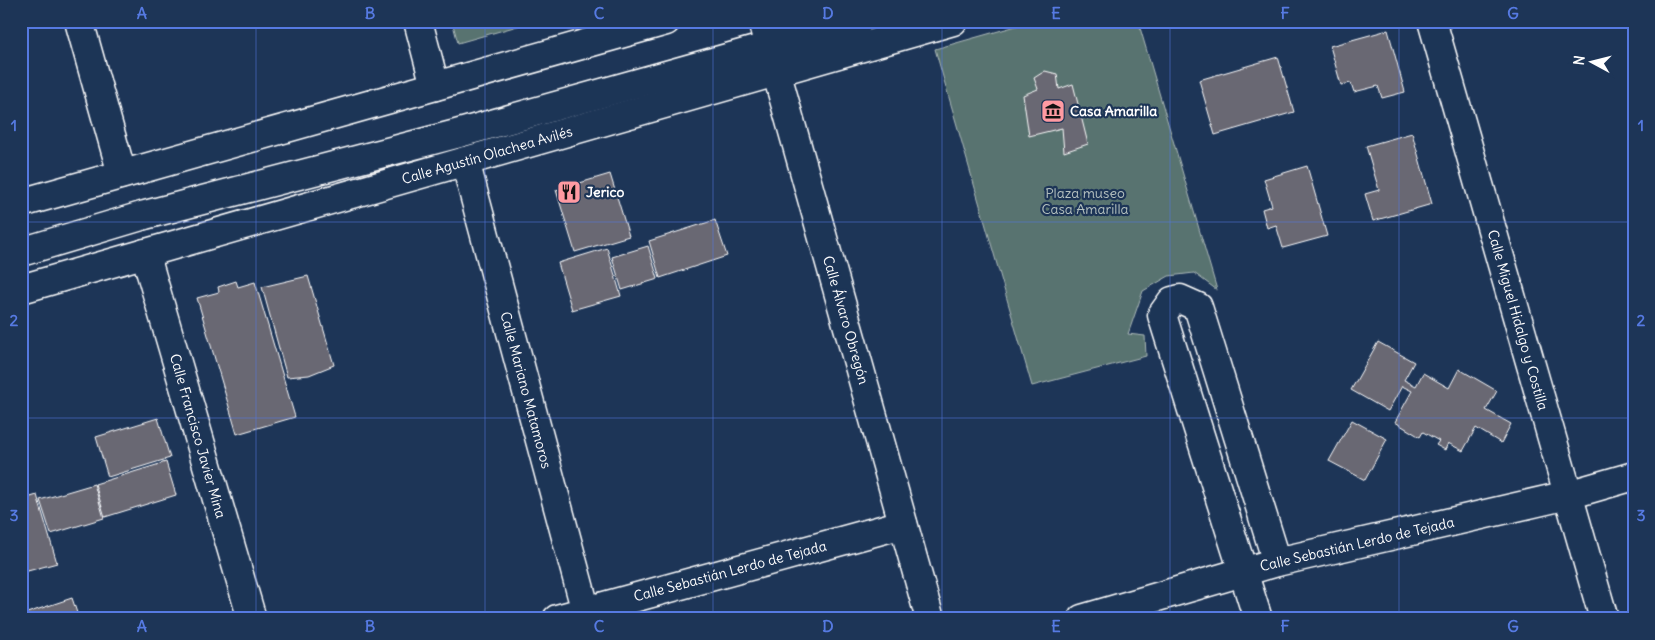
<svg xmlns="http://www.w3.org/2000/svg" width="1655" height="640" viewBox="0 0 1655 640" font-family="Delius,sans-serif">
  <style>
    .green { fill: #597370; stroke: #acb9b8 }
    .building { fill: #696773; stroke: #fff }
    .lines { fill: none; stroke-linecap: round; stroke-linejoin: round }
    .minor-casing { stroke: #fff; stroke-width: 31 }
    .highway-casing { stroke: #fff; stroke-width: 31 }
    .minor { stroke: #1d3557; stroke-width: 28 }
    .highway { stroke: #1d3557; stroke-width: 28 }
    .grid { fill: none; stroke: #567ae2; stroke-width: 1; stroke-opacity: 0.55 }
    .labels { text-anchor: middle; stroke-width: 4.5; stroke-linejoin: round; paint-order: stroke }
    .poi-label { font-size: 14px; font-weight: bold; fill: #fff; stroke: #1d3557; text-anchor: start }
    .street-label { font-size: 14px; fill: #fff; stroke: #1d3557 }
    .park-label { font-size: 14px; fill: #b4c0bf; stroke: #1d3557 }
    .neatline { fill: none; stroke: #567ae2; stroke-width: 2 }
    .grid-label { font-size: 16px; text-anchor: middle; font-weight: bold; fill: #567ae2 }
  </style>
  <rect width="100%" height="100%" fill="#1d3557"/>
  <filter id="ink" filterUnits="userSpaceOnUse"><feTurbulence type="fractalNoise" baseFrequency=".02" numOctaves="2"/><feDisplacementMap in="SourceGraphic" scale="10" xChannelSelector="R" yChannelSelector="G"/><feConvolveMatrix kernelMatrix="1 2 1 2 8 2 1 2 1" color-interpolation-filters="sRGB"/></filter>
  <g filter="url(#ink)">
    <g class="green">
      <path d="M452,21H535L458,43Z"/>
      <path d="M1034,21H1138L1217,290L1194,273L1169,276L1143,291L1128,334L1145,336L1146,356L1032,386L935,49Z"/>
    </g>
    <g class="building">
      <path d="M1388,30L1405,92L1382,98L1378,86L1354,92L1351,83L1341,85L1330,46Z"/>
      <path d="M1278,57L1294,112L1215,135L1199,80Z"/>
      <path d="M1045,71L1057,74L1059,89L1073,84L1088,144L1064,152L1062,128L1029,136L1023,95L1038,89L1034,78Z"/>
      <path d="M1412,133L1432,204L1373,221L1365,194L1379,190L1366,146Z"/>
      <path d="M1307,166L1327,236L1283,248L1276,225L1267,228L1262,209L1272,206L1264,179Z"/>
      <path d="M610,174L629,236L575,252L556,190Z"/>
      <path d="M715,220L727,256L660,278L649,241Z"/>
      <path d="M648,246L658,279L622,290L612,257Z"/>
      <path d="M607,248L621,296L572,310L558,263Z"/>
      <path d="M308,276L334,365L309,375L287,377L262,287Z"/>
      <path d="M236,281L238,287L255,282L295,417L237,434L197,298L219,292L218,287Z"/>
      <path d="M1378,342L1414,362L1404,380L1416,386L1423,373L1449,388L1459,369L1497,391L1486,410L1511,424L1501,443L1476,428L1463,451L1448,443L1445,450L1436,445L1439,441L1423,432L1420,437L1395,422L1412,391L1402,386L1388,411L1351,390Z"/>
      <path d="M158,418L170,458L108,477L96,437Z"/>
      <path d="M1352,420L1387,439L1365,480L1329,461Z"/>
      <path d="M166,462L176,495L105,517L95,484Z"/>
      <path d="M94,484L104,518L51,534L40,500Z"/>
      <path d="M37,495L57,563L24,572L21,561V500Z"/>
      <path d="M72,598L79,619H21V615Z"/>
    </g>
    <g class="lines">
      <g class="minor-casing">
        <g id="minor">
          <path d="M79,21L122,174"/>
          <path d="M418,21L435,86"/>
          <path d="M762,21L930,619"/>
          <path d="M1432,21L1604,619"/>
          <path d="M465,161L588,619"/>
          <path d="M21,203L666,21"/>
          <path d="M145,253L252,619"/>
          <path d="M21,289L953,21"/>
          <path d="M557,619L903,524"/>
          <path d="M1082,619L1277,562L1568,495L1634,476"/>
          <path d="M1258,619L1162,315L1172,301L1180,299L1198,307L1277,562"/>
        </g>
      </g>
      <g class="highway-casing">
        <path id="highway" d="M21,252L145,215L456,134L859,21"/>
      </g>
      <use href="#minor" class="minor"/>
      <use href="#highway" class="highway"/>
    </g>
  </g>
  <path class="grid" d="M256,21V619M485,21V619M713,21V619M942,21V619M1170,21V619M1399,21V619M21,222H1634M21,418H1634"/>
  <defs>
    <g id="museum-square" transform="scale(1.25)"><rect x="-9" y="-9" width="18" height="18" rx="4" fill="#ff9aa2" stroke="#1d3557"/><path d="M0-6L6-3V-2H-6V-3ZM-5-1h2V3h-2ZM-1-1h2V3h-2ZM3-1h2V3H3ZM-6 4H6V6H-6Z" fill="#111"/></g>
    <g id="restaurant-square" transform="scale(1.25)"><rect x="-9" y="-9" width="18" height="18" rx="4" fill="#ff9aa2" stroke="#1d3557"/><path d="M-5-6h1v4h1v-4h1v4h1v-4h1v5L-1.5 .5V6h-2V.5L-5-1ZM5-6V6H3V1.5H1.5Q1.5-4 5-6Z" fill="#111"/></g>
  </defs>
  <g fill-rule="evenodd">
    <use href="#museum-square" x="1053" y="111"/>
    <use href="#restaurant-square" x="569" y="192"/>
  </g>
  <g class="labels">
    <g class="poi-label">
      <text x="1070" y="116">Casa Amarilla</text>
      <text x="586" y="197">Jerico</text>
    </g>
    <g class="street-label">
      <text transform="translate(487 155) rotate(-16)" y="5">Calle Agustín Olachea Avilés</text>
      <text transform="translate(846 320) rotate(74)" y="5">Calle Álvaro Obregón</text>
      <text transform="translate(1518 320) rotate(74)" y="5">Calle Miguel Hidalgo y Costilla</text>
      <text transform="translate(526 390) rotate(75)" y="5">Calle Mariano Matamoros</text>
      <text transform="translate(198 436) rotate(74)" y="5">Calle Francisco Javier Mina</text>
      <text transform="translate(1357 544) rotate(-13)" y="5">Calle Sebastián Lerdo de Tejada</text>
      <text transform="translate(730 571) rotate(-15)" y="5">Calle Sebastián Lerdo de Tejada</text>
    </g>
    <g class="park-label">
      <text x="1085" y="198">Plaza museo<tspan x="1085" dy="16">Casa Amarilla</tspan></text>
    </g>
  </g>
  <rect width="1655" height="640" fill="none" stroke="#1d3557" stroke-width="55"/>
  <g transform="translate(1592 62) rotate(277)" stroke="#1d3557" stroke-width="4" paint-order="stroke">
  <path d="M0-4L9 19L0 12L-9 19Z" fill="#ffffff"/>
  <text y="-8" font-size="14" font-weight="bold" text-anchor="middle" fill="#ffffff">N</text>
  </g>
  <rect x="28" y="28" width="1600" height="584" class="neatline"/>
  <g class="grid-label">
    <text x="142" y="19">A</text>
    <text x="370" y="19">B</text>
    <text x="599" y="19">C</text>
    <text x="828" y="19">D</text>
    <text x="1056" y="19">E</text>
    <text x="1285" y="19">F</text>
    <text x="1513" y="19">G</text>
    <text x="14" y="131">1</text>
    <text x="1641" y="131">1</text>
    <text x="14" y="326">2</text>
    <text x="1641" y="326">2</text>
    <text x="14" y="521">3</text>
    <text x="1641" y="521">3</text>
    <text x="142" y="632">A</text>
    <text x="370" y="632">B</text>
    <text x="599" y="632">C</text>
    <text x="828" y="632">D</text>
    <text x="1056" y="632">E</text>
    <text x="1285" y="632">F</text>
    <text x="1513" y="632">G</text>
  </g>
</svg>
